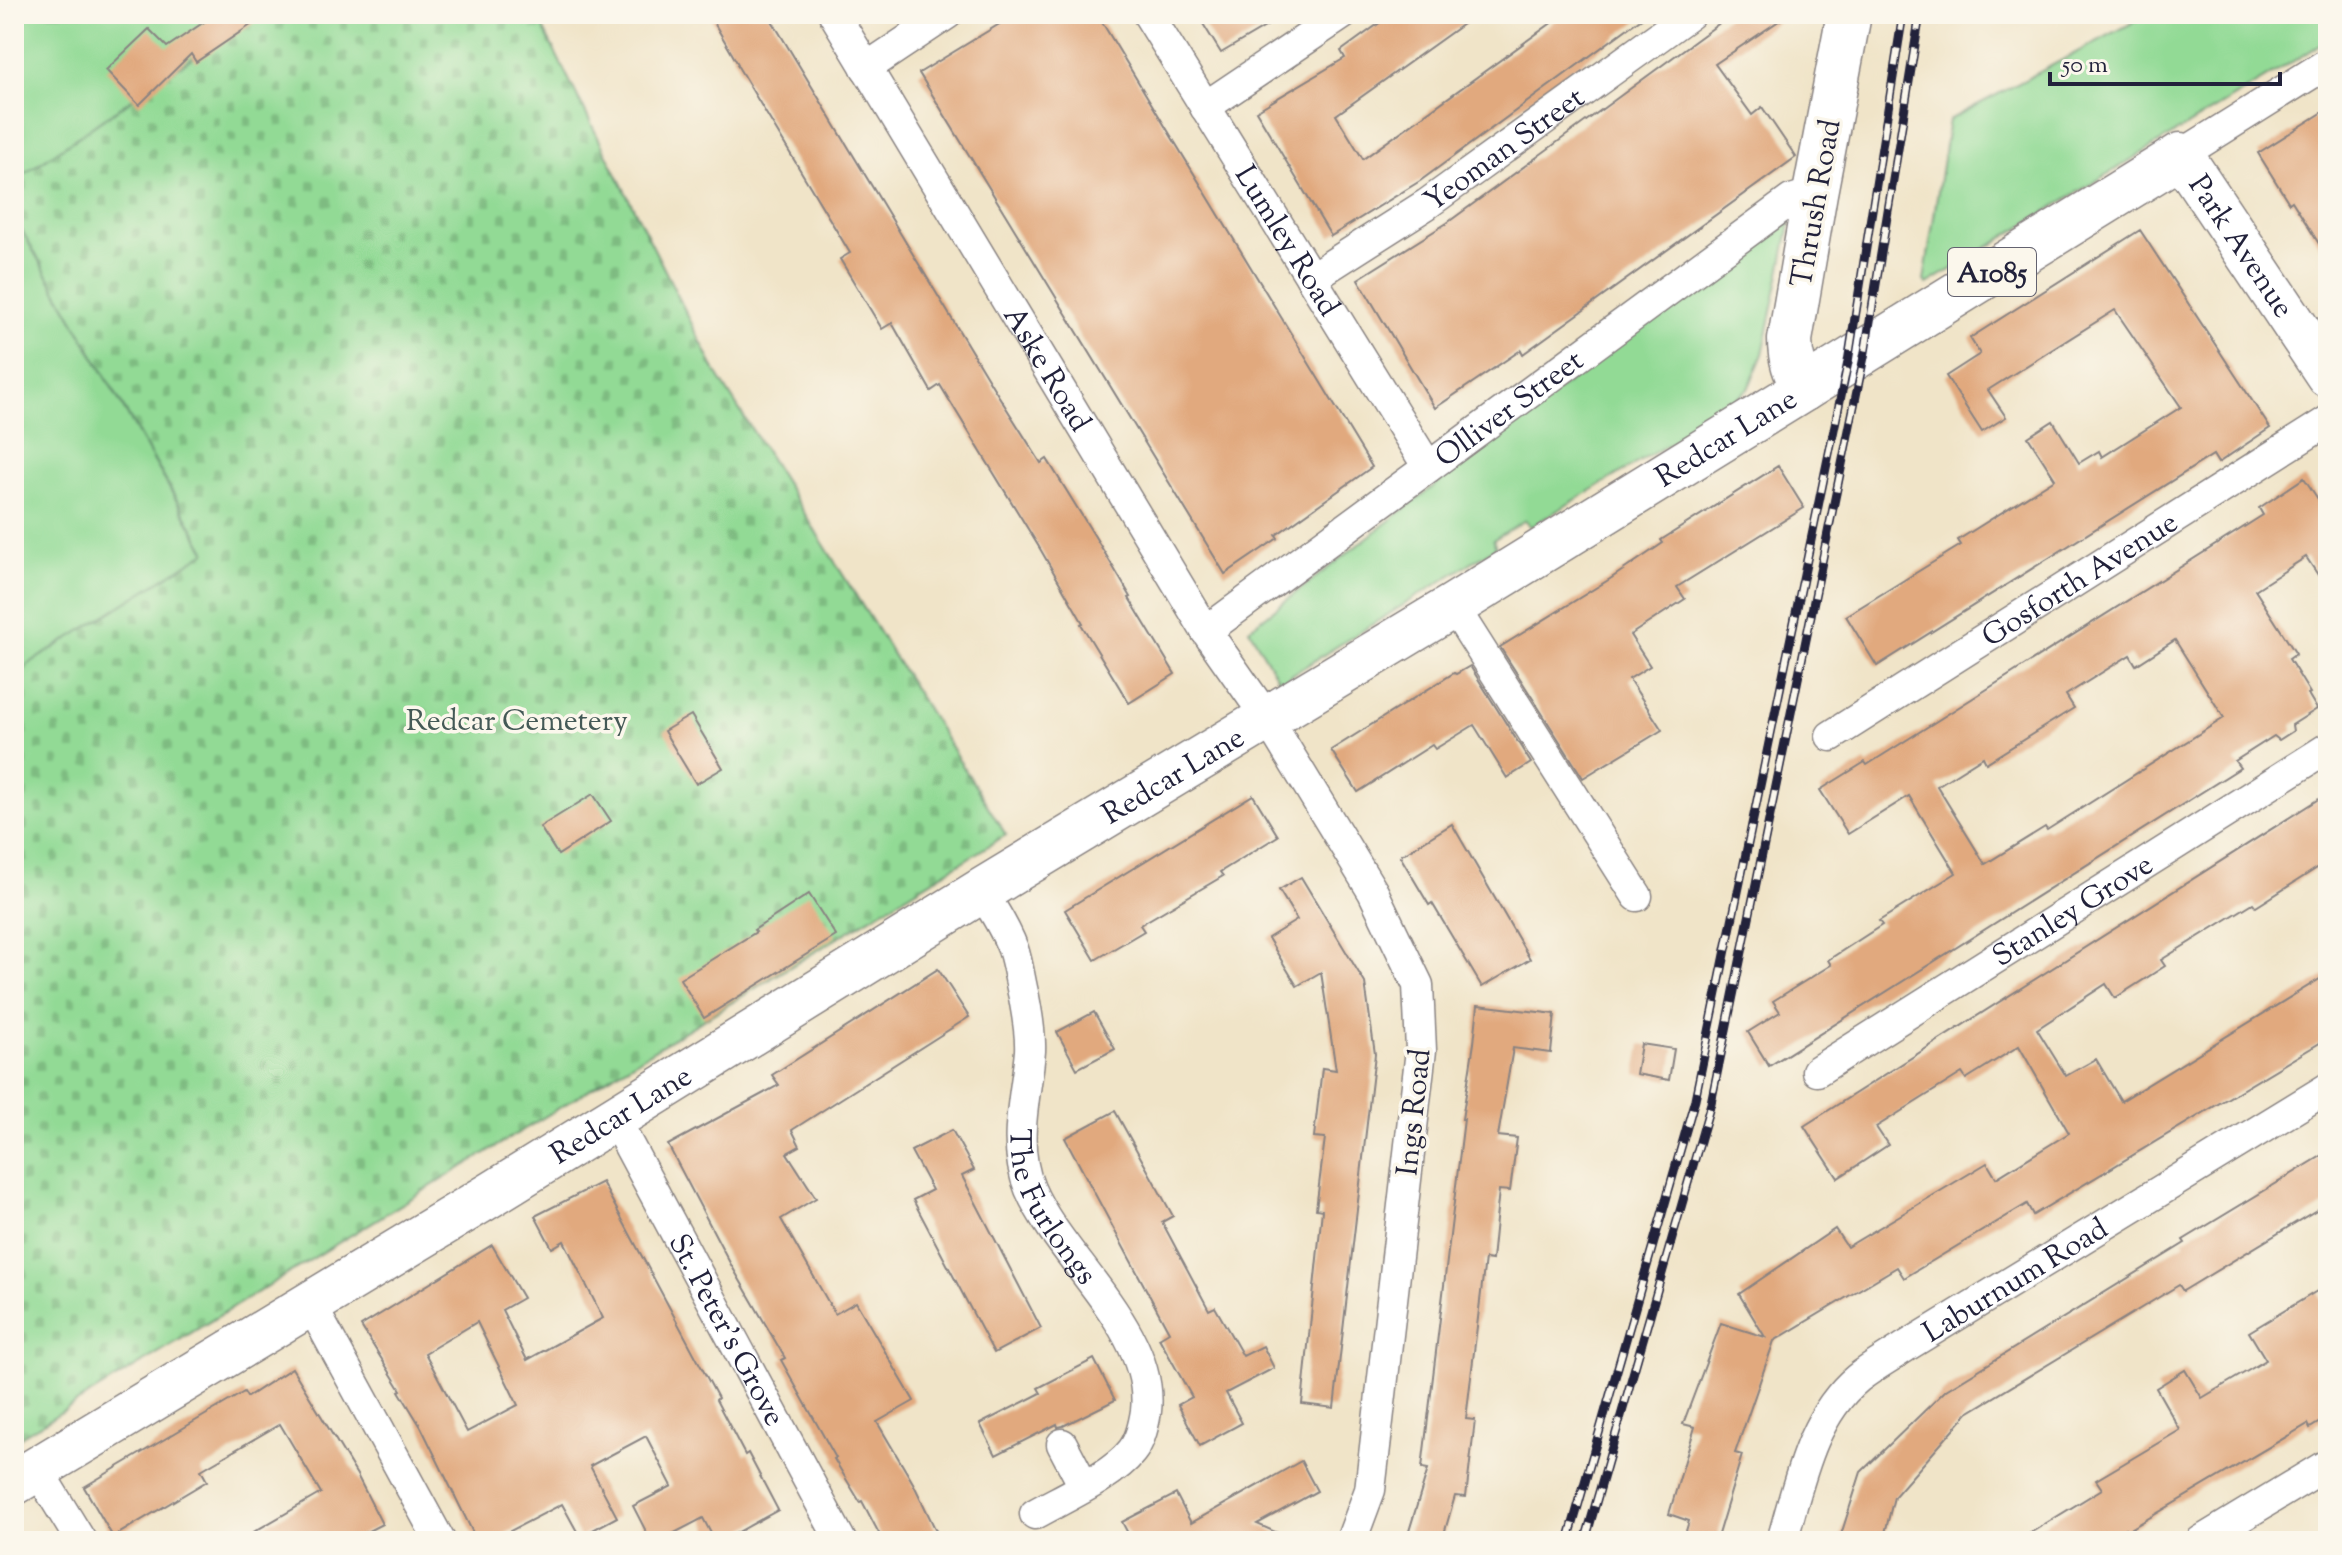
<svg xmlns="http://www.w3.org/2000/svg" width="2342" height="1555" viewBox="0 0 2342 1555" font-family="'Sorts Mill Goudy',serif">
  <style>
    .cemetery { fill: url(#cemetery-stones); stroke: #5a7e68; stroke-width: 2 }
    .green { fill: #92da95; stroke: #5a7e68; stroke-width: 2 }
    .building { fill: #e1a97e; fill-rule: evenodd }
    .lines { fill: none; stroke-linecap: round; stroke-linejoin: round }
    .minor-casing { stroke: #898382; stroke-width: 33 }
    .secondary-casing { stroke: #898382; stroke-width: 47 }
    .primary-casing { stroke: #898382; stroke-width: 47 }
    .minor { stroke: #fff; stroke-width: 30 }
    .secondary { stroke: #fff; stroke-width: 44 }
    .primary { stroke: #fff; stroke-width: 44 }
    .rail-casing { stroke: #22223b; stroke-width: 9 }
    .rail { stroke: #fbf7ec; stroke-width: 6; stroke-dasharray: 18; stroke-linecap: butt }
    .labels { text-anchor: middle; stroke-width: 7; stroke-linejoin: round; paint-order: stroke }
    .shield { fill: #fbf7ec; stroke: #636270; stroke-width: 2 }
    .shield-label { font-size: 28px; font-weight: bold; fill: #22223b }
    .street-label { font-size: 30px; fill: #22223b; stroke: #fbf7ec }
    .park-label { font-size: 30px; fill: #445956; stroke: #fbf7ec }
  </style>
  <defs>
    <pattern id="cemetery-stones" width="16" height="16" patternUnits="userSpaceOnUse" patternTransform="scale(2)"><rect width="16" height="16" fill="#92da95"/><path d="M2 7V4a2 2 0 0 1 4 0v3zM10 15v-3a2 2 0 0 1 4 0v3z" fill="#7ebb81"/></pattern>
  </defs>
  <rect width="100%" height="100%" fill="#fbf7ec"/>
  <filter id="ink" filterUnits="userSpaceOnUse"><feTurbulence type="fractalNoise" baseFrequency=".0125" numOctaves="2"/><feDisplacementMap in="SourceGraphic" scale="16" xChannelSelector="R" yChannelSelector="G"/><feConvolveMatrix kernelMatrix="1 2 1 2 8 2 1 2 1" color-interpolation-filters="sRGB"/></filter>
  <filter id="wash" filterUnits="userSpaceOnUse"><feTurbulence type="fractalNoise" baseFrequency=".006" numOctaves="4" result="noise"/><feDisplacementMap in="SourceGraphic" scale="32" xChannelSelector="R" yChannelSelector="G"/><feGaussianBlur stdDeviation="1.8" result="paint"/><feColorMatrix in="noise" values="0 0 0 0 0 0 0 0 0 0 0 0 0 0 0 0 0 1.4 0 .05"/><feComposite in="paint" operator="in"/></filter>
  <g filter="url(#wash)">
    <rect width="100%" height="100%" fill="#f0e4c8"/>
    <path class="cemetery" d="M255,14H536L717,374L1006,835L14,1441V673L206,551L14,217V181Z"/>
    <g class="green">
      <path d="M14,14H255L14,181Z"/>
      <path d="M2149,14H2154L2158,19L2168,14H2328V40L1927,284L1924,281L1949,120Z"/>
      <path d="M14,217L206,552L14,673Z"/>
      <path d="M1791,220L1763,354L1748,389L1717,415L1530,527L1525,520L1493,540L1496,547L1280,682L1249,629L1741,249Z"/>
    </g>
    <g id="blocks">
      <g class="building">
        <path d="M216,14H267L196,62L191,54L139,105L106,70L149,29L167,47Z"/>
        <path d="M709,14H768L993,387L1041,463L1047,459L1097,540L1131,597L1129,598L1175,674L1129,703L1081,624L1083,623L1039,547L940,385L931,391L892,323L882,329L840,259L850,253L737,65L738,64Z"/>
        <path d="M1016,14H1097L1372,467L1276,535L1278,538L1225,574L919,73Z"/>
        <path d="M1197,14H1287L1221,53Z"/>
        <path d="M1392,14H1477L1336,115L1363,159L1564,14H1647L1420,181L1331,236L1256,111L1345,58L1341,51Z"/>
        <path d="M1732,14H1789L1715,64L1752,115L1762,107L1796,157L1523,354L1521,350L1435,408L1358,279L1447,223Z"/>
        <path d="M2328,109V258L2292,201L2289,203L2258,153Z"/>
        <path d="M2140,230L2270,428L2218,463L2213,455L1877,666L1846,616L1961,545L1958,540L2055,479L2028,437L2053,421L2079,463L2099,451L2102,457L2181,407L2115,310L1988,390L2006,417L1982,432L1946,376L1980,354L1970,338Z"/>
        <path d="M1778,466L1804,508L1677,587L1685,599L1630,635L1650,666L1629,679L1662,730L1583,778L1500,647L1610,579L1663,543L1661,540Z"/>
        <path d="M2304,478L2328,514V590L2306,557L2255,590L2296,654L2289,659L2310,693L2308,694L2317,709L2292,725L2293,731L2279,740L2274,736L2235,761L2240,768L1769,1066L1748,1032L1780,1012L1773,1001L1831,965L1828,960L1882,925L1879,921L1956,873L1909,796L1848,834L1820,790L1865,762L1867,765L2263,515L2259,508ZM2175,640L2224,718L2047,830L2045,827L1985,864L1937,786L1983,757L1986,763L2074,708L2066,695L2130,655L2136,665Z"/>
        <path d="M1470,666L1531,763L1507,778L1474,725L1435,749L1432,745L1358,792L1331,750L1454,673L1456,674Z"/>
        <path d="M691,715L723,768L696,784L664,731Z"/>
        <path d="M2328,793V861L2256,907L2253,903L2161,960L2165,966L2115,998L2106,984L2037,1029L2066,1076L2096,1059L2121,1101L2328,974V1038L2033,1215L2027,1204L1904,1278L1897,1267L1774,1341L1735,1453L1742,1455L1716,1541H1683L1689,1521L1669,1514L1695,1427L1683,1424L1721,1323L1765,1337L1739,1294L1835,1229L1847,1247L1987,1163L1996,1178L2069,1133L2019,1046L1966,1079L1962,1073L1876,1127L1888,1145L1838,1178L1804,1126Z"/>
        <path d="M593,794L611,821L558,855L540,827Z"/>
        <path d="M1253,795L1278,836L1220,872L1223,876L1140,925L1144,931L1095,960L1065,910Z"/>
        <path d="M1452,824L1530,959L1482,987L1432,903L1429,905L1400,856Z"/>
        <path d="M1301,877L1365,983L1375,1054L1334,1408L1302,1404L1322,1210L1316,1209L1325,1138L1314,1137L1322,1068L1336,1070L1321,972L1297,986L1268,938L1297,920L1279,890Z"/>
        <path d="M809,894L836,936L704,1018L680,979L756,932L754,930Z"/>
        <path d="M938,969L969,1017L792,1130L800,1146L787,1153L816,1198L781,1219L835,1314L856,1302L914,1401L877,1422L913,1483L941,1541H883L862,1501L860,1502L834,1459L836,1458L781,1360L785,1358L730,1263L668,1145L779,1085L772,1075Z"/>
        <path d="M1478,1005L1555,1014L1551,1053L1513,1048L1498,1136L1517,1138L1510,1191L1499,1190L1492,1260L1485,1259L1466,1419L1475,1420L1466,1497L1455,1496L1442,1541H1406L1428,1469L1422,1468L1464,1119H1462L1474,1043Z"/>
        <path d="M1094,1012L1115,1049L1077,1069L1057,1032Z"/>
        <path d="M1641,1044L1674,1049L1669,1080L1636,1074Z"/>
        <path d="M1115,1111L1173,1216L1162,1222L1209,1310L1215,1307L1243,1356L1263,1346L1274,1368L1226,1393L1242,1423L1200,1446L1178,1405L1192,1397L1159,1338L1169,1332L1065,1138Z"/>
        <path d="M952,1130L974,1170L962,1176L1041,1328L994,1353L913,1200L932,1190L911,1151Z"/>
        <path d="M2328,1152V1203L2183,1291L2179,1285L1968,1413L1894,1497L1883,1541H1839L1861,1472L1946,1390L2185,1243L2183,1240Z"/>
        <path d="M602,1182L718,1398L716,1400L745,1455L748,1453L778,1510L722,1541H715L703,1518L659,1541H651L633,1506L672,1486L646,1436L590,1466L617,1517L580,1537L562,1504L491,1541H477L421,1427L399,1391L401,1390L361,1326L492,1245L523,1298L502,1310L527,1360L603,1318L564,1241L552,1248L535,1216ZM477,1322L518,1405L467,1432L425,1353Z"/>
        <path d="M2317,1291L2328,1309V1417L2310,1428L2308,1424L2127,1531L2125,1528L2104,1541H2017L2102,1489L2096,1480L2180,1430L2156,1388L2185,1370L2202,1398L2266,1360L2249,1332Z"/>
        <path d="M1094,1359L1115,1400L1063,1426L1058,1427L1057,1424L996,1455L980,1424L1041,1393L1038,1388Z"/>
        <path d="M292,1368L357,1475L382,1524L349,1541H238L321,1493L280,1424L201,1470L207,1481L113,1537L84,1487L244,1392L247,1397Z"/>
        <path d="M1301,1461L1317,1491L1257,1524L1296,1541H1132L1122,1522L1176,1494L1191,1523Z"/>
      </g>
    </g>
  </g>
  <g filter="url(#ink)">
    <use href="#blocks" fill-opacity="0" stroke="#898382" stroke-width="2"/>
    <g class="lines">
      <g class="minor-casing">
        <g id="minor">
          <path id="s1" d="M834,14L1206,631L1267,718L1373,892L1418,985L1421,1050L1370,1490L1351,1541"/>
          <path id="s2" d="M1148,14L1428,467"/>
          <path d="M866,68L947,14"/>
          <path d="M1205,107L1343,14"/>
          <path d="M2181,155L2328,63"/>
          <path id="s3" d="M1311,278L1427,204L1690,14"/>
          <path d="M1453,606L1637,896"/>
          <path id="s4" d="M1206,631L1791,200L1815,193"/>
          <path id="s5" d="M1831,736L2328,421"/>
          <path id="s6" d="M981,891C993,909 1005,928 1013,949C1018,964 1020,981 1024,997C1027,1014 1031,1033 1030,1051C1026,1098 1011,1143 1030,1189C1060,1259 1155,1331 1146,1411C1144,1424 1140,1441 1132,1451C1113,1476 1063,1498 1035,1514"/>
          <path id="s7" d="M1817,1071L2328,748"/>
          <path id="s8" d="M614,1118L841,1541"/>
          <path d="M310,1303L440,1541"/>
          <path d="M1062,1444L1084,1486"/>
          <path d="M37,1469L81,1541"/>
          <path id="s9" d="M1782,1541C1799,1484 1810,1418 1858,1378C1872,1367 1890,1357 1905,1347L2328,1088"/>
          <path d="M2201,1541L2328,1464"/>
        </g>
      </g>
      <g class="secondary-casing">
        <g id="secondary">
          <path id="s10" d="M14,1483L492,1194L981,891L1453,606L1804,389"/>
        </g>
      </g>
      <g class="primary-casing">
        <g id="primary">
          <path id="s11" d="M1849,14L1815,193L1790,340C1790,359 1795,372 1804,389L2181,155L2328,375"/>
        </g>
      </g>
      <use href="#minor" class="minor"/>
      <use href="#secondary" class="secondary"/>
      <use href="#primary" class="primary"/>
      <g class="rail-casing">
        <g id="rail">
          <path d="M1568,1541L1695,1099L1848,362L1903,14"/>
          <path d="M1585,1541L1711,1103L1865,352L1920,14"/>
        </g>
      </g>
      <use href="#rail" class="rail"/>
    </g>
  </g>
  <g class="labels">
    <rect class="shield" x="1948" y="248" width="88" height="48" rx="6"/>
    <g class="shield-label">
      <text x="1992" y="282">A1085</text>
    </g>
    <g class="street-label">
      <text dy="10" stroke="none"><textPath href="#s3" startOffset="232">Yeoman Street</textPath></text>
      <text transform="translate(1815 203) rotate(-80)" y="10">Thrush Road</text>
      <text dy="10" stroke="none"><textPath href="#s2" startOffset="266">Lumley Road</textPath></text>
      <text dy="10" stroke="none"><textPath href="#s11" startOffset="936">Park Avenue</textPath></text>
      <text dy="10" stroke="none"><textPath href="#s1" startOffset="414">Aske Road</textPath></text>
      <text dy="10" stroke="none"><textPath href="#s4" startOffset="376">Olliver Street</textPath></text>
      <text dy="10" stroke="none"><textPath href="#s10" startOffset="2006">Redcar Lane</textPath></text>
      <text dy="10" stroke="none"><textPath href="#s5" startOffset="294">Gosforth Avenue</textPath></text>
      <text dy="10" stroke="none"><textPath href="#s10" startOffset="1358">Redcar Lane</textPath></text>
      <text dy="10" stroke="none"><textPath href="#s7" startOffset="302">Stanley Grove</textPath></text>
      <text transform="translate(1413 1112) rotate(-84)" y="10">Ings Road</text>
      <text dy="10" stroke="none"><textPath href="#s10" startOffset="710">Redcar Lane</textPath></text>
      <text dy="10" stroke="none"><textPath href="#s6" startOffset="334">The Furlongs</textPath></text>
      <text dy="10" stroke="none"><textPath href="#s9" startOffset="368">Laburnum Road</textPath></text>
      <text dy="10" stroke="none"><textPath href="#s8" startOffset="240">St. Peter's Grove</textPath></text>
    </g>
    <g class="park-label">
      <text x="517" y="730">Redcar Cemetery</text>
    </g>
  </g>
  <rect width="2342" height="1555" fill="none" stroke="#fbf7ec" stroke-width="48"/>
  <path d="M2050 72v12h230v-12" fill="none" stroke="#22223b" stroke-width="4"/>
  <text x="2062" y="72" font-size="24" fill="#22223b" stroke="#fbf7ec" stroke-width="6" paint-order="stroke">50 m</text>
</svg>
